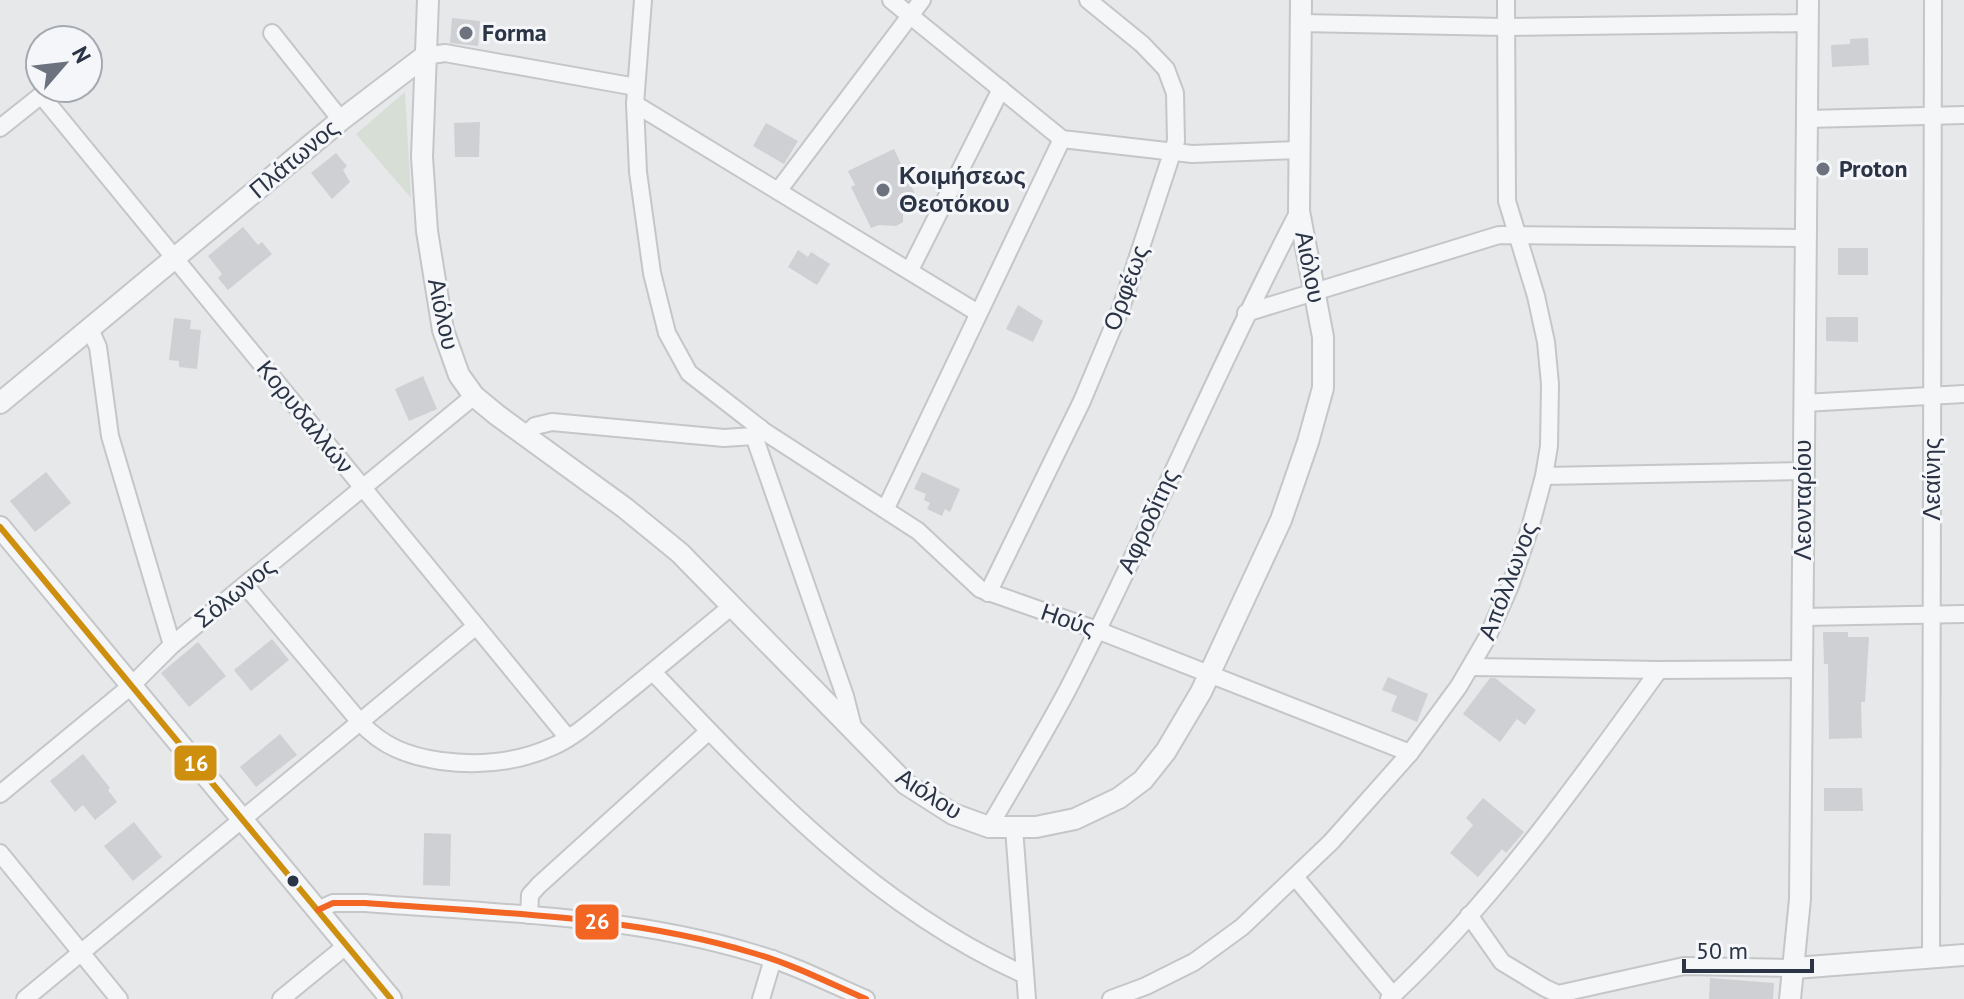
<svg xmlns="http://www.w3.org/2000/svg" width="1964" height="999" viewBox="0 0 1964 999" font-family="'PT Sans',sans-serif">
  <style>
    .green { fill: #d6ded6 }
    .building { fill: #ced0d3 }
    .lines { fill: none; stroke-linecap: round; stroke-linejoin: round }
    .minor-casing { stroke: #c4c6c8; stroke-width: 20 }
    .tertiary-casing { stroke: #c4c6c8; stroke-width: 24 }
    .minor { stroke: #f5f6f7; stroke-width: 16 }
    .tertiary { stroke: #f5f6f7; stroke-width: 20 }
    .bus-1-casing { stroke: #f4f6f9; stroke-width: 12 }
    .bus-2-casing { stroke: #f4f6f9; stroke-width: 12 }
    .bus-1 { stroke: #ce8f0e; stroke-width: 6 }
    .bus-2 { stroke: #f26522; stroke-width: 6 }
    .poi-dot { fill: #6c737f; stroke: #f4f6f9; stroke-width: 3 }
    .bus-dot { fill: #2b3445; stroke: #f4f6f9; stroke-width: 3 }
    .labels { text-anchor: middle; stroke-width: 6; stroke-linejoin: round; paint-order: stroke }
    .poi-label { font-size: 24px; font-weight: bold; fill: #2b3445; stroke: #f4f6f9; text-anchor: start }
    .street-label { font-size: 24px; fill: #2b3445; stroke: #f4f6f9 }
    .line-badge { stroke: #f4f6f9; stroke-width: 3 }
    .badge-label { font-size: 22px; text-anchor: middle; font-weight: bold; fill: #fff }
  </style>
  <rect width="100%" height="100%" fill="#e6e8ea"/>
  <path class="green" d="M405,92L411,198L356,134Z"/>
  <g class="building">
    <path d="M452,18L480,21L478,46L450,43Z"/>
    <path d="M1868,38L1869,65L1832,67L1831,45L1850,44V39Z"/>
    <path d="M480,122L479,157H455L454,123Z"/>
    <path d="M766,123L798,141L784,164L753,146Z"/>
    <path d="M894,149L915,194L904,199L910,212L903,215V222L896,226L879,225L871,228L851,187L855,185L848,171Z"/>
    <path d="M336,153L347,166L343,170L350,182L332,199L311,173Z"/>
    <path d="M243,227L258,245L262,242L272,254L228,290L218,278L222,274L208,256Z"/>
    <rect x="1838" y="248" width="30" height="27"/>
    <path d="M798,250L808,257L811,252L830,264L817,285L788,267Z"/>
    <path d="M1018,305L1043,321L1033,342L1006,329Z"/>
    <path d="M1826,317H1858V342L1826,341Z"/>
    <path d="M174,318L191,320L190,329L201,330L197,369L179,367V361L169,360Z"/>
    <path d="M423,376L437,409L409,421L395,389Z"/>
    <path d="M46,472L71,503L35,532L10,501Z"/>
    <path d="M922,472L960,489L950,512L945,509L942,516L927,509L930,503L924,500L926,494L914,489Z"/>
    <path d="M1823,632H1848V637H1869L1865,702H1861L1862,738L1829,739L1828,664H1824Z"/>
    <path d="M272,639L289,660L251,691L234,670Z"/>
    <path d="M198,642L226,676L189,707L161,673Z"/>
    <path d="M1388,677L1428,694L1417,722L1391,711L1397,696L1382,690Z"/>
    <path d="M1490,678H1495L1536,710L1525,725L1517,719L1500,742L1463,714Z"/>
    <path d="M280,734L297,755L256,787L240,767Z"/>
    <path d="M83,754L110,788L108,790L117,802L95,820L83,805L75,812L50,781Z"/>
    <path d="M1824,788H1862L1863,811H1824Z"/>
    <path d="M1483,798L1524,832L1506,853L1502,849L1478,877L1450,853L1473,825L1466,818Z"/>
    <path d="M134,822L162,857L133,881L104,846Z"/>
    <path d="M424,833L451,834L450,886L423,885Z"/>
    <path d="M1710,978L1774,983L1773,999H1709Z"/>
  </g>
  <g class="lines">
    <g class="minor-casing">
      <g id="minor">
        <path d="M643,0L635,104L638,172L652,273L667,333L689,373L765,432L918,531L980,589L1097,630L1410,753"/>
        <path d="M891,0L1062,139L1192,154L1300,150"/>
        <path d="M1300,23L1505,27L1808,23"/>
        <path d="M272,33L341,120"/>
        <path d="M425,56L445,53L636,87"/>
        <path d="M88,58L92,55"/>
        <path d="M41,95L568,738"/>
        <path d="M635,104L978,313"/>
        <path d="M1807,119L1964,115"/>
        <path d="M0,128L49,89"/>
        <path d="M778,191L922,0"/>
        <path d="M910,270L1001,89"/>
        <path d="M1246,313L1499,235L1805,238"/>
        <path d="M90,329L98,347L110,436L172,645"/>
        <path d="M1804,403L1964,394"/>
        <path d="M760,428L754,436L845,696L854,731"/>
        <path d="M525,436L535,426L552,422L724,438L754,436"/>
        <path d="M1544,476L1803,471"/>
        <path d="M886,508L1062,139"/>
        <path d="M245,585L360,722C383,747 408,756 441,761C479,766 519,762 554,746C576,736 595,718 614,703C654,671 693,638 732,606"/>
        <path d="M988,593L1082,401L1121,308L1176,141L1175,93L1166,69L1142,44L1088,0"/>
        <path d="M1803,617L1964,614"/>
        <path d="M1472,667L1659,670L1802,669"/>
        <path d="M653,672C763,788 874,907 1023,974"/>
        <path d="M0,794L131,686L172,645L474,396"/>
        <path d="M989,827C1016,781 1043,736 1068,689C1149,532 1217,368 1299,211"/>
        <path d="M1014,828L1027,999"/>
        <path d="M0,853L119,999"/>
        <path d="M1296,878L1393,995"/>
        <path d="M318,910L333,903H365C494,913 628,915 753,953C792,964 829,983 866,999"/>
        <path d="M529,915L530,895L539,885L709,731"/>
        <path d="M1469,915L1502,962L1545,988L1558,994L1684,966L1795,968"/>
        <path d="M1931,958L1933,0"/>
        <path d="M25,999L476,626"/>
        <path d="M281,999L347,945"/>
        <path d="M761,999L773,959"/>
        <path d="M1111,999L1146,986L1194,962L1242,927L1331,842L1410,753L1459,686L1487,638L1510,586L1530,528L1544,476L1549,446L1550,384L1546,342L1536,296L1507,201L1506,0"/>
        <path d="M1389,999C1493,902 1576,785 1659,670"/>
      </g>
    </g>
    <g class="tertiary-casing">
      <g id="tertiary">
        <path d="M428,0L422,157L427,231L443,330L459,375L474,396L497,415L625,508L680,553L906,784L953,814L989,827H1036L1075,819L1119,798L1143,780L1166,751L1201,692L1281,520L1308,442L1323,388V337L1299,211L1301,0"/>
        <path d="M0,403L341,120L425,56"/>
        <path d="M0,527L391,999"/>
        <path d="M1795,968L1964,955"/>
        <path d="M1790,999L1800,899L1808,0"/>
      </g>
    </g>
    <use href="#minor" class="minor"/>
    <use href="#tertiary" class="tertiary"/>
    <g class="bus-1-casing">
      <path id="bus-1" d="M0,527L391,999"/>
    </g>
    <g class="bus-2-casing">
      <path id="bus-2" d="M318,910L333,903H365C494,913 628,915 753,953C792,964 829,983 866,999"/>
    </g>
    <use href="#bus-1" class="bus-1"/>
    <use href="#bus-2" class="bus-2"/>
  </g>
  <g class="poi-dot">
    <circle cx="466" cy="33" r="8"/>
    <circle cx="1823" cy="169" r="8"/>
    <circle cx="883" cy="190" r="8"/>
  </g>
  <circle class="bus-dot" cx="293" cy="881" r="7"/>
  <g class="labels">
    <g class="poi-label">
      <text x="482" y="41">Forma</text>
      <text x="1839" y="177">Proton</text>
      <text x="899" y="184">Κοιμήσεως<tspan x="899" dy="28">Θεοτόκου</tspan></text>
    </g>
    <g class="street-label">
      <text transform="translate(294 159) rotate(-40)" y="8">Πλάτωνος</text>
      <text transform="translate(1310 267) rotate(79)" y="8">Αιόλου</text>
      <text transform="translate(1126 288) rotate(-70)" y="8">Ορφέως</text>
      <text transform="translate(443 314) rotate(78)" y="8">Αιόλου</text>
      <text transform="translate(305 417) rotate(51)" y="8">Κορυδαλλών</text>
      <text transform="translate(1932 479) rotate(-90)" y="8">Λεαίνης</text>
      <text transform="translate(1803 500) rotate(-90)" y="8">Λεονταρίου</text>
      <text transform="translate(1148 521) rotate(-65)" y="8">Αφροδίτης</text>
      <text transform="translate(1508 581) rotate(-69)" y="8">Απόλλωνος</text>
      <text transform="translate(235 593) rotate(-39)" y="8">Σόλωνος</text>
      <text transform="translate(1068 620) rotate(19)" y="8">Ηούς</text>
      <text transform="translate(929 794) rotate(33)" y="8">Αιόλου</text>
    </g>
  </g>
  <g class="line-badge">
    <rect x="173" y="744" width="45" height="38" rx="8" fill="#ce8f0e"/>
    <rect x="574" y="903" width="46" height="38" rx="8" fill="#f26522"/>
  </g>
  <g class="badge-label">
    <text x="196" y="771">16</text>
    <text x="597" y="929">26</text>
  </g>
  <g transform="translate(64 64) rotate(62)"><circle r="38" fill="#f4f6f9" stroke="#a4a8b1" stroke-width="2"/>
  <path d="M0-6L14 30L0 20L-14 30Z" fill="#6c737f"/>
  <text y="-12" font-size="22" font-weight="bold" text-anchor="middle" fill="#2b3445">N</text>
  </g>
  <path d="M1684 959v12h128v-12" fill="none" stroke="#2b3445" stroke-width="4"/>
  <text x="1696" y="959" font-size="24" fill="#2b3445" stroke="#f4f6f9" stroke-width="6" paint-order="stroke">50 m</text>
</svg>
